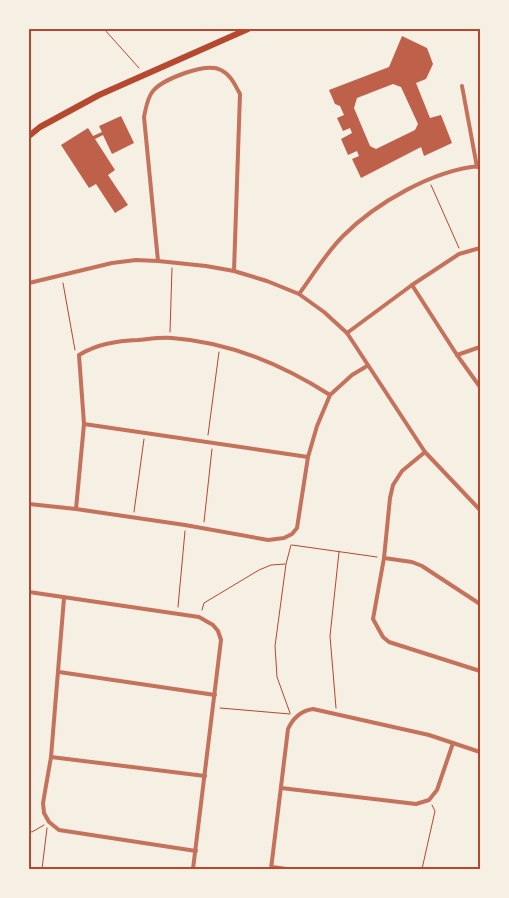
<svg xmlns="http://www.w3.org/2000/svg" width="509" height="898" viewBox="0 0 509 898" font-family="'IBM Plex Sans',sans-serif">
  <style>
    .building { fill: #bf614a; fill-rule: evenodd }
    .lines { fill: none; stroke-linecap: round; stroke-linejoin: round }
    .path { stroke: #b5482f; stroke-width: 1 }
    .minor { stroke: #c5725c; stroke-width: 4 }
    .primary { stroke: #b5482f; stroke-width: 6 }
    .neatline { fill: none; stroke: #b5482f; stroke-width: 2 }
  </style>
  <rect width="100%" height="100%" fill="#f6efe4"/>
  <g class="building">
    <path d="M402,36L427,48L433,64L426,79L416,83L430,118L441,115L452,143L424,156L421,147L361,178L352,159L359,156L357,151L348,155L341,139L352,133L350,128L343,131L337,118L344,115L340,106L335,104L329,90L389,67ZM393,84L401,87L418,124L415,130L376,149L370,146L354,108L357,98Z"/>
    <path d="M121,116L134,143L112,154L103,135L95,139L115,170L108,175L128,205L115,213L96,184L89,188L61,145L88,128L93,136L102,132L99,126Z"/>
  </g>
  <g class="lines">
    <g class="path">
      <path d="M104,29L139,68"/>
      <path d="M431,185L459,248"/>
      <path d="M63,283L75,350"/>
      <path d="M170,332L172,268"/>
      <path d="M208,435L219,352"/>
      <path d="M134,512L144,439"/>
      <path d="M204,522L212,449"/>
      <path d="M292,545L377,557"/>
      <path d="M178,607L185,531"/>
      <path d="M202,610L204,603L259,570L271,565L285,564"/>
      <path d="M220,708L290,714"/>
      <path d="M336,708L330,636L339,552"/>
      <path d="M290,713L277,677L275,646L286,564L291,545"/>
      <path d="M29,831L32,832L44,825"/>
      <path d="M42,869L47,828"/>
      <path d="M422,869L435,811L432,805"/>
    </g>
    <g class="minor">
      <path d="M462,86L477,167"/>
      <path d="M158,261L144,117C146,108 147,98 153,91C163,79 206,62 221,70C231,75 235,85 240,94L234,271"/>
      <path d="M29,283L112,263L136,260L158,261L206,266L234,271L267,281L299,294L324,312L347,333L425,452L480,510"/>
      <path d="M412,285L457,355L480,387"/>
      <path d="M299,294C313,275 326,253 343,236C376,203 433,170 480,166"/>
      <path d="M347,333L412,285L459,254L480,248"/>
      <path d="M457,355L480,347"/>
      <path d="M84,424L308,457"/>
      <path d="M425,452L402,471L393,485L390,498L384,558L373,619L383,637L389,642L480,671"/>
      <path d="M29,504L76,509L185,525L268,540L284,538L292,534L297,528L308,457L317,426L330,395L352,375L367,366"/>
      <path d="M76,509L84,424L79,355C97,344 116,341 138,340C149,339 161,337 172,338C228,342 283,365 330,395"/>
      <path d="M384,558L412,562L422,566L480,604"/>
      <path d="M29,592L199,617L213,625L218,631L221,640L193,869"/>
      <path d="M64,598L51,757L43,803L44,813L49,822L59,830L196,851"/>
      <path d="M59,672L215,695"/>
      <path d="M51,757L205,776"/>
      <path d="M281,788L416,804L429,800L437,790L453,743"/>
      <path d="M272,867L287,869"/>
      <path d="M271,869L288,729C293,718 300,711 313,709L429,735L480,752"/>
    </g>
    <path class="primary" d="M29,136L40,127L99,95L248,29"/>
  </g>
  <rect width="509" height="898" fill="none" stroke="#f6efe4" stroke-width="60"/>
  <rect x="30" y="30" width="449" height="838" class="neatline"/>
</svg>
